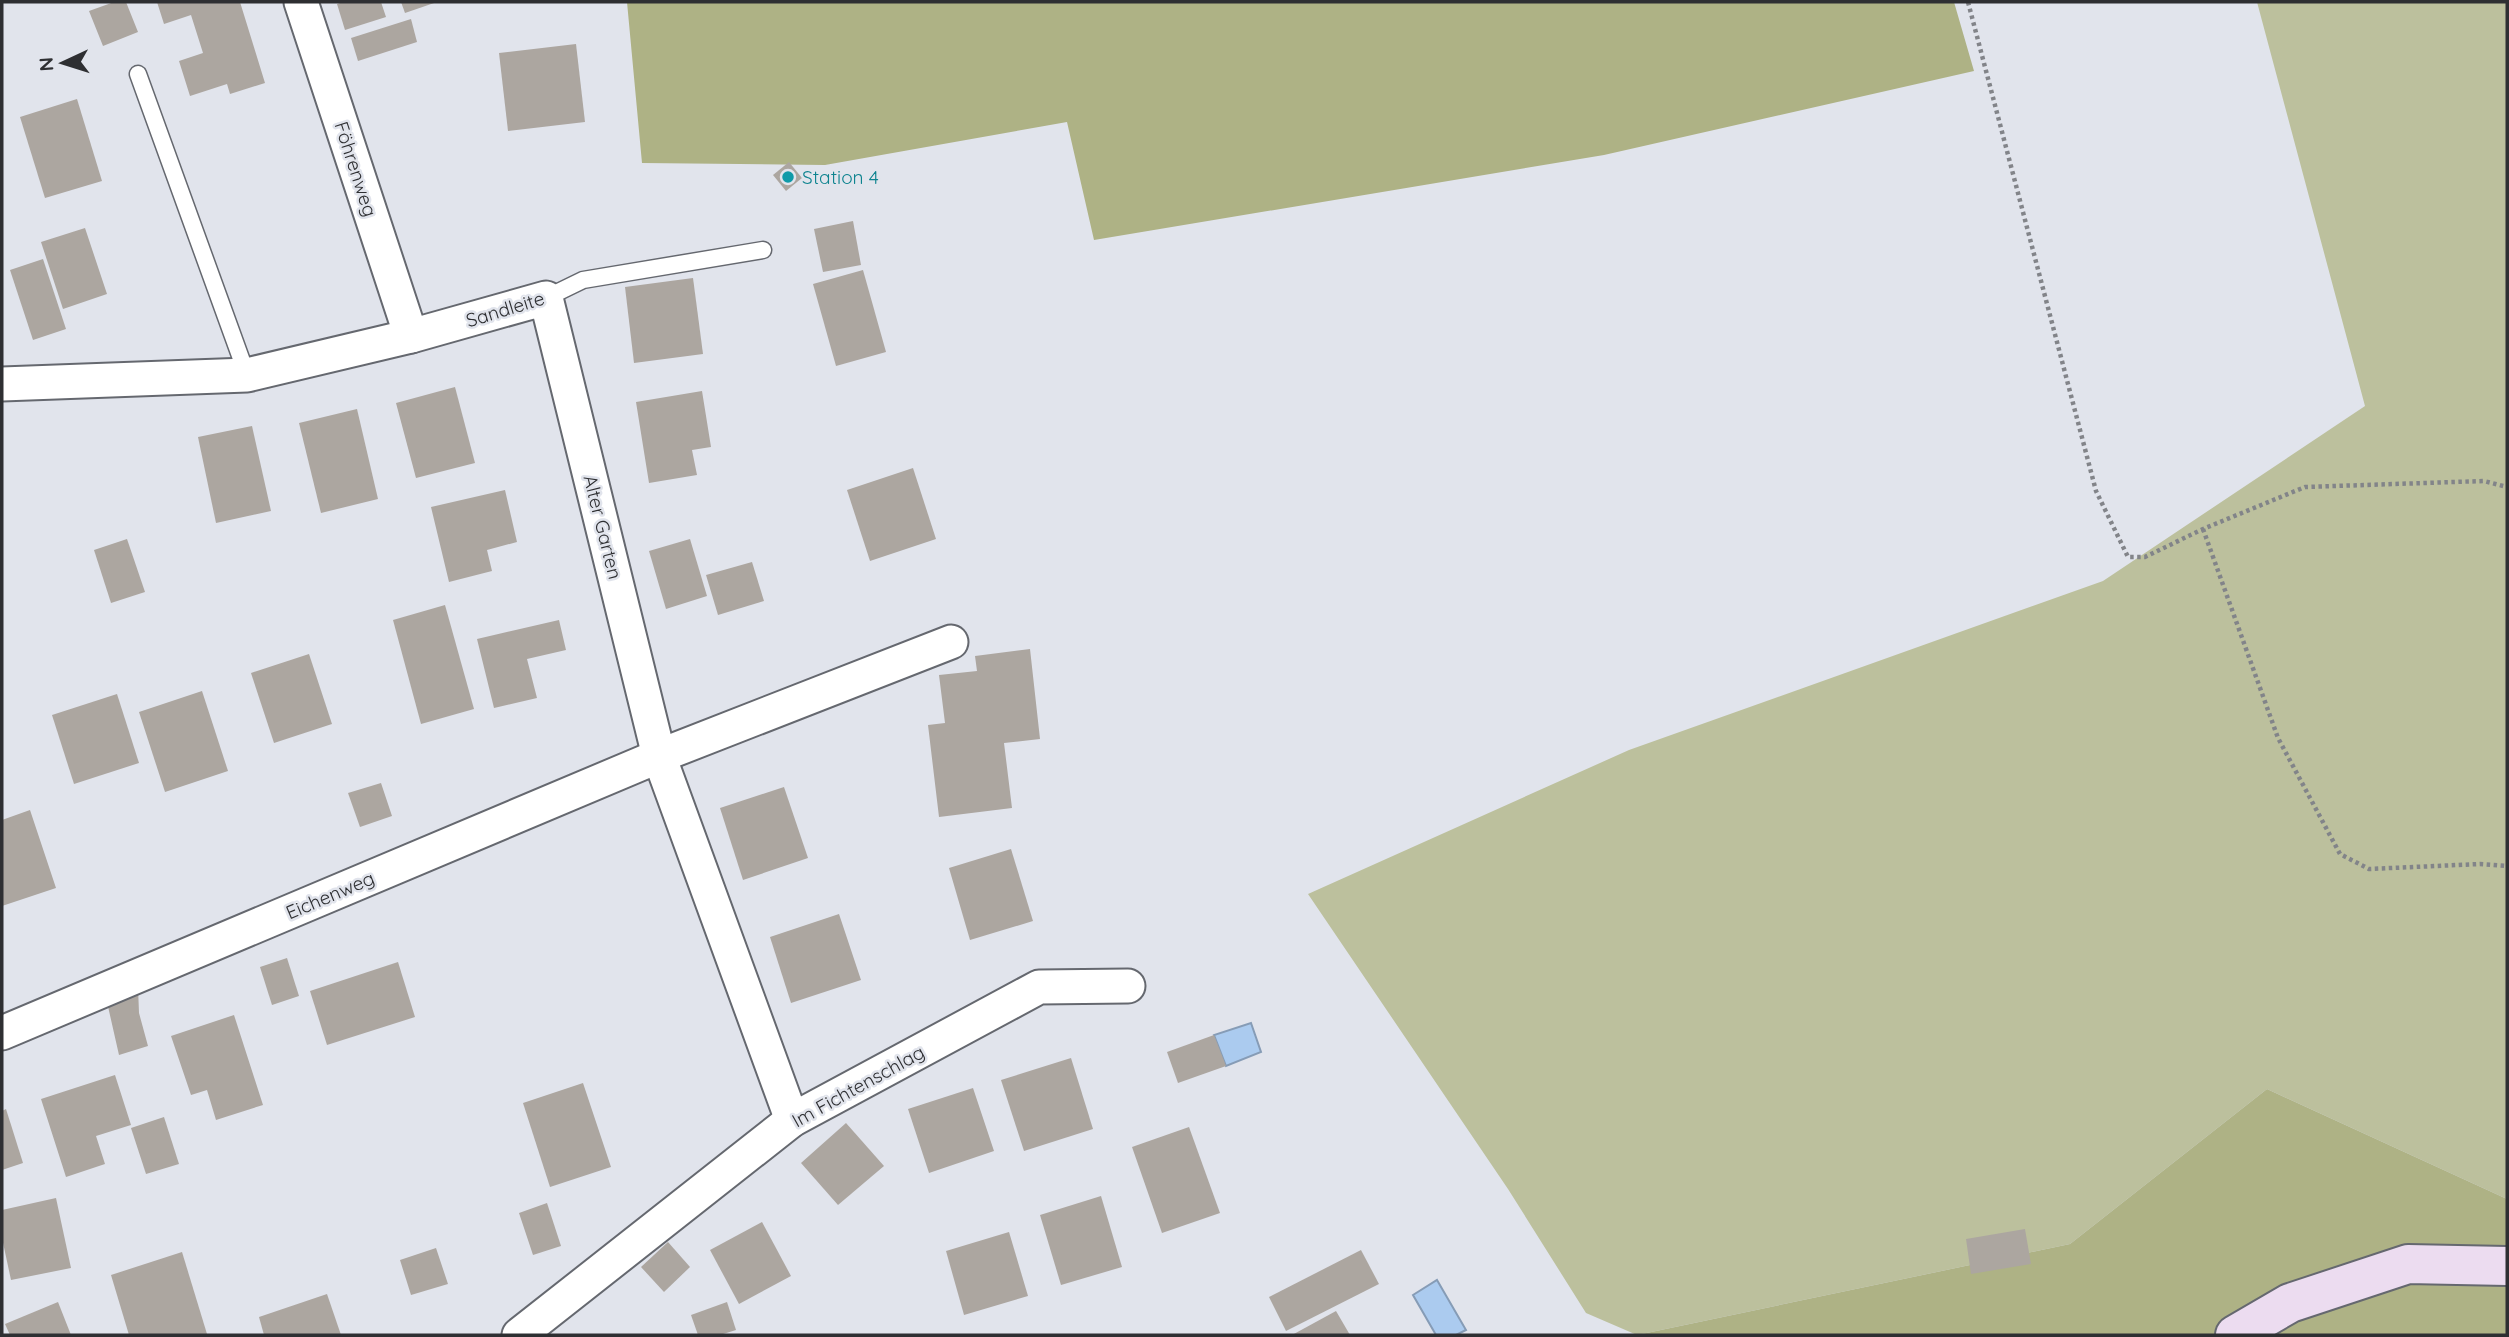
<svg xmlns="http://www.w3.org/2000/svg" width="2509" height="1337" viewBox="0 0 2509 1337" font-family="Quicksand,sans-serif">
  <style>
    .green { fill: #bcc09d }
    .forest { fill: #aeb285 }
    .water { fill: #abcbef; stroke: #869cb6; stroke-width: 2 }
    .building { fill: #aca6a0 }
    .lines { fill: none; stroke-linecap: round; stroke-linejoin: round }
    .lane-casing { stroke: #65686f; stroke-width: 19 }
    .street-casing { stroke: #65686f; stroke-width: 37 }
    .secondary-casing { stroke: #65686f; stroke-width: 42 }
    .path { stroke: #828489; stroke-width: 4.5; stroke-dasharray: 3.5 3.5; stroke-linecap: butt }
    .lane { stroke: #fff; stroke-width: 16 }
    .street { stroke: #fff; stroke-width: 33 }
    .secondary { stroke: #ecdcf0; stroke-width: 38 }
    .culture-dot { fill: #0f9aa8; stroke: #e1e4ec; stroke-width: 2.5 }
    .labels { text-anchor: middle; stroke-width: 5; stroke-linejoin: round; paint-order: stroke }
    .street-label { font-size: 19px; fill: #2e2f32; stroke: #e1e4ec }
    .culture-label { font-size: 19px; fill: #0d838f; stroke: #e1e4ec; text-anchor: start }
  </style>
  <rect width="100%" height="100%" fill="#e1e4ec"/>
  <path class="green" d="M2257,2H2507V1199L2267,1089L2070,1244L1637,1335L1586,1313L1508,1189L1308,894L1629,750L2103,581L2365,406Z"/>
  <g class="forest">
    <path d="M627,2H1954L1974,71L1604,155L1094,240L1067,122L825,165L642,163Z"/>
    <path d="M2267,1089L2507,1199V1335H1637L2070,1244Z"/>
  </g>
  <g class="water">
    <path d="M1251,1023L1261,1052L1226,1066L1214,1035Z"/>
    <path d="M1437,1280L1466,1330L1456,1335H1436L1413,1295Z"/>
  </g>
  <g class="building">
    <path d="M114,2H126L138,32L103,46L89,11Z"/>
    <path d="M157,2H240L265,83L230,94L227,84L190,96L179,61L203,53L191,15L164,24Z"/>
    <path d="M343,2H381L386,17L345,30L337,4Z"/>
    <path d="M401,2H437L405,13Z"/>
    <path d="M411,19L417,42L358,61L351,38Z"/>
    <path d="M576,44L585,122L508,131L499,53Z"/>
    <path d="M77,99L102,181L45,198L20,117Z"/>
    <path d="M789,162L802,178L786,191L773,175Z"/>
    <path d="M853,221L861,265L823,272L814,229Z"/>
    <path d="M85,228L107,294L63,309L41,242Z"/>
    <path d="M43,259L66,329L33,340L10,270Z"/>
    <path d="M863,270L886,352L836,366L813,284Z"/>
    <path d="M693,278L703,354L634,363L625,287Z"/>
    <path d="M455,387L475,463L416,478L396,403Z"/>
    <path d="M702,391L711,447L692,450L697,475L649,483L636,402Z"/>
    <path d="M357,409L378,499L321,513L299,423Z"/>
    <path d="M252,426L271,511L216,523L198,437Z"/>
    <path d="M913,468L936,539L870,561L847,490Z"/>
    <path d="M505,490L517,542L487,550L492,571L449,582L431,507Z"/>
    <path d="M127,539L145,592L111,603L94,550Z"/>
    <path d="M690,539L707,596L666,609L649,551Z"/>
    <path d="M752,562L764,601L718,615L706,575Z"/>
    <path d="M445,605L474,709L421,724L393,620Z"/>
    <path d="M559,620L566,650L527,659L537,698L494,708L477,639Z"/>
    <path d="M1030,649L1040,739L1004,743L1012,808L939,817L928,725L945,723L939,675L977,671L975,656Z"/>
    <path d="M309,654L332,724L274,743L251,673Z"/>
    <path d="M202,691L228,771L165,792L139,712Z"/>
    <path d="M117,694L139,763L74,784L52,715Z"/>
    <path d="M381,783L392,816L360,827L348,793Z"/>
    <path d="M784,787L808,858L743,880L720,808Z"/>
    <path d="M30,810L56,888L2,906V820Z"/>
    <path d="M1011,849L1033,921L970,940L949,868Z"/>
    <path d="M839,914L861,980L791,1003L770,937Z"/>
    <path d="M287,958L299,996L272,1005L260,967Z"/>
    <path d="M398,962L415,1017L327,1045L310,991Z"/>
    <path d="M138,987L139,1013L148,1046L119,1055L107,1002Z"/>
    <path d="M234,1015L263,1105L216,1120L207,1090L191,1095L171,1036Z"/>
    <path d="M1214,1035L1226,1066L1178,1083L1167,1052Z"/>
    <path d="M1071,1058L1093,1129L1024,1151L1001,1080Z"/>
    <path d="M115,1075L131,1125L96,1136L105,1164L66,1177L41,1099Z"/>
    <path d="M583,1083L611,1167L550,1187L523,1103Z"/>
    <path d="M973,1088L994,1151L929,1173L908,1109Z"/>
    <path d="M6,1109L23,1163L2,1170V1111Z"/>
    <path d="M164,1117L179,1164L146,1174L131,1128Z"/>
    <path d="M846,1123L884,1166L838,1205L801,1163Z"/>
    <path d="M1189,1127L1220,1213L1162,1233L1132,1147Z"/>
    <path d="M1101,1196L1122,1267L1061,1285L1040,1215Z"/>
    <path d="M56,1198L71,1268L11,1280L2,1238V1210Z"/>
    <path d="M547,1203L561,1246L533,1255L519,1213Z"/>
    <path d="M762,1222L791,1276L739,1304L710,1250Z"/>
    <path d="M2025,1229L2031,1264L1971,1274L1966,1239Z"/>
    <path d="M1009,1232L1028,1296L964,1315L946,1251Z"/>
    <path d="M668,1242L690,1267L664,1292L641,1267Z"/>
    <path d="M436,1248L448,1284L411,1295L400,1260Z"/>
    <path d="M1361,1250L1379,1284L1286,1331L1269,1297Z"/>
    <path d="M182,1252L207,1334L129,1335L111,1275Z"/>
    <path d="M327,1294L341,1335H264L259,1317Z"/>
    <path d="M58,1302L71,1335H10L5,1324Z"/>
    <path d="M727,1302L736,1330L720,1335H698L691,1315Z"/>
    <path d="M1336,1311L1350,1335H1292Z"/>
  </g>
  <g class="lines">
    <g class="lane-casing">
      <g id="lane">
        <path d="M138,74L247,375"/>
        <path d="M546,298L583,280L763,250"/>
      </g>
    </g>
    <g class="street-casing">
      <g id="street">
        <path d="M301,2L411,336"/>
        <path d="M2,384L247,375L411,336L546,298L659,756L792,1120"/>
        <path d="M2,1033L659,756L951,642"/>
        <path d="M519,1335L792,1120L1039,987L1128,986"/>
      </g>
    </g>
    <g class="secondary-casing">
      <path id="secondary" d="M2235,1335L2290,1303L2408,1264L2507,1266"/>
    </g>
    <g class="path">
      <path d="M1968,2L2096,491L2128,557H2145L2203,529L2305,487L2484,481L2507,487"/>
      <path d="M2203,529L2278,738L2340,854L2369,869L2480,864L2507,866"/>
    </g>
    <use href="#lane" class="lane"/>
    <use href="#street" class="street"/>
    <use href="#secondary" class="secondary"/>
  </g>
  <circle class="culture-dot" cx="788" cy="177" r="7"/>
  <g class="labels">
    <g class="street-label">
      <text transform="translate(356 169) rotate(72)" y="7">Föhrenweg</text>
      <text transform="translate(505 309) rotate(-17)" y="7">Sandleite</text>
      <text transform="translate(603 527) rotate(76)" y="7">Alter Garten</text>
      <text transform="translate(330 895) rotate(-23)" y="7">Eichenweg</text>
      <text transform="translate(858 1086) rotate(-29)" y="7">Im Fichtenschlag</text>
    </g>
    <g class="culture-label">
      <text x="802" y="184">Station 4</text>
    </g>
  </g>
  <rect width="2509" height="1337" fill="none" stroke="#2e2f32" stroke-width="7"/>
  <g transform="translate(63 63) rotate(266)" stroke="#e1e4ec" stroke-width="5" paint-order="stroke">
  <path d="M0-5L12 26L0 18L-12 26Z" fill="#2e2f32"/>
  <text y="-10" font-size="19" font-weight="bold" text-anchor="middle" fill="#2e2f32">N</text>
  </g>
</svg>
